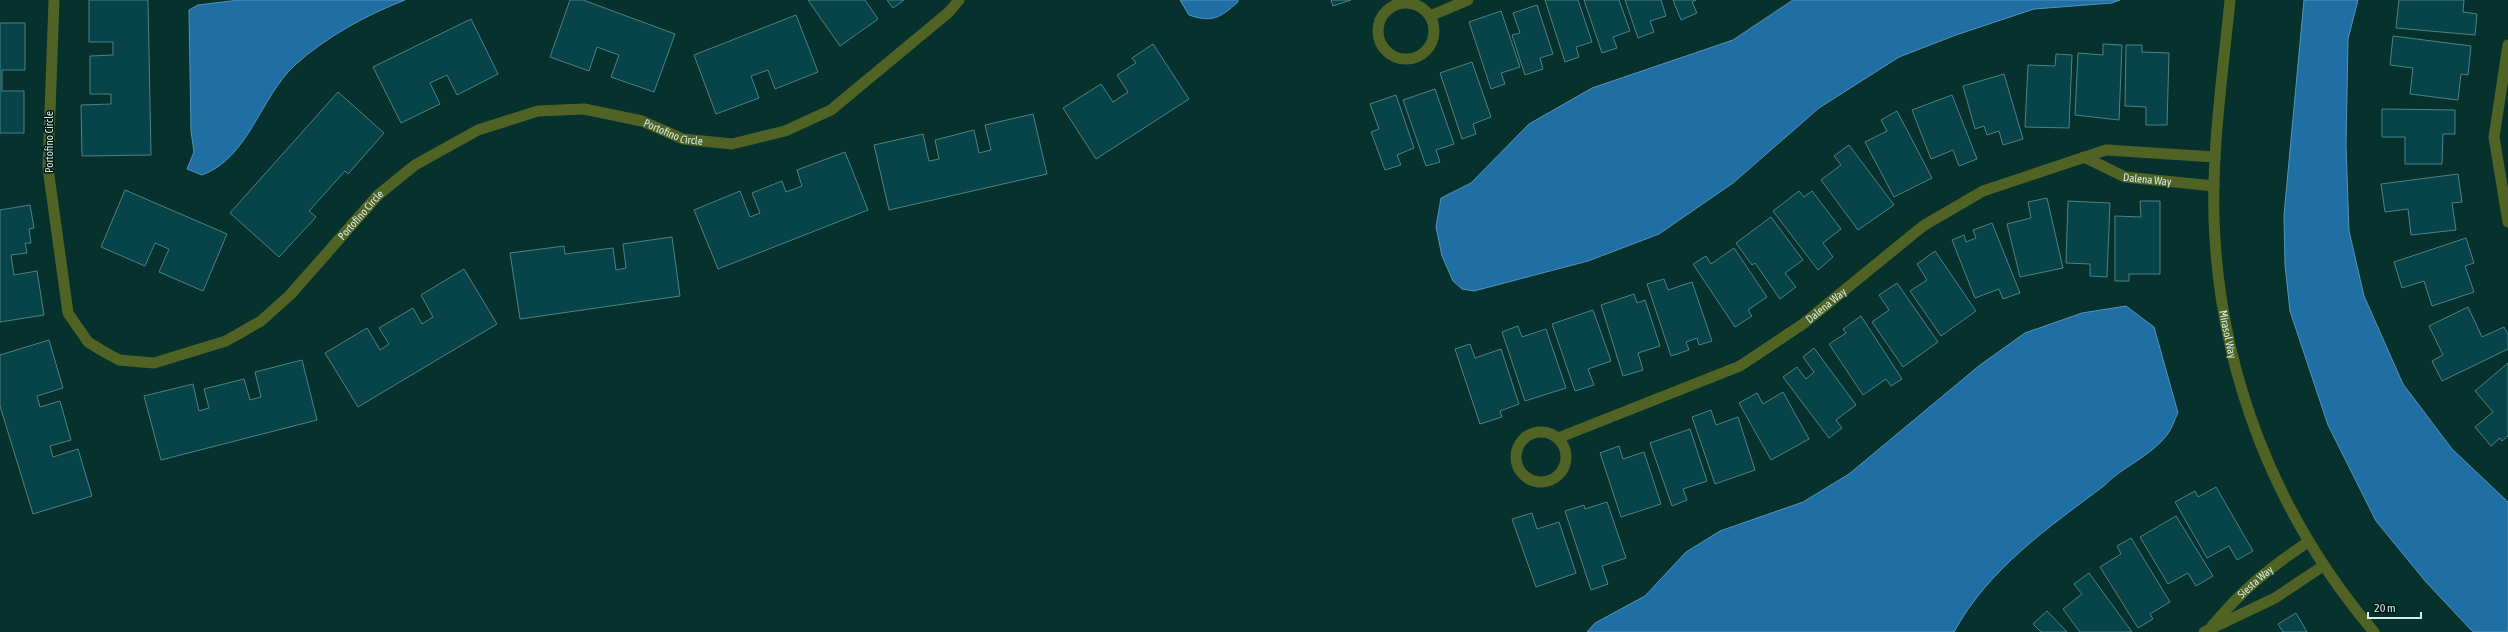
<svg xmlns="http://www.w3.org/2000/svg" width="2508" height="632" viewBox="0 0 2508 632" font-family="'Asap Condensed',sans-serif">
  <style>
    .water { fill: #1f6ea4; stroke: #5594b8 }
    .building { fill: #074449; stroke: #4d8287 }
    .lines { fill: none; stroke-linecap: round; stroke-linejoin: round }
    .minor { stroke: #506325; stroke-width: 11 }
    .labels { text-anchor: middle; stroke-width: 3; stroke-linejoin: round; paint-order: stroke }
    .street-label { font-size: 11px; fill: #d3ede8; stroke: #021714 }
  </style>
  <rect width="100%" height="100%" fill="#06312c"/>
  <g class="water">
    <path d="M239,0H405C366,15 326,37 295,65C260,97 249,158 202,175L187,169L194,152L191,131L189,10L198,5Z"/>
    <path d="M1180,0H1238V2C1220,18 1212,23 1189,15Z"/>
    <path d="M1793,0H2120L2112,3L2034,9L1956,35L1899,57L1819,108L1733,183L1659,234L1588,261L1474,291L1462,289L1453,281L1442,256L1436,227L1441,198L1471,183L1529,124L1592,88L1733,40Z"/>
    <path d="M2304,0H2358L2348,39L2346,145L2349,231L2364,296L2403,384L2452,449L2508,502V632H2473L2426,582L2376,521L2328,425L2290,311L2285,265L2284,215Z"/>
    <path d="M2126,306L2154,327L2178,413C2174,420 2172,429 2167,435C2150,457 2123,466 2105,485C2048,528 1989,568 1954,632H1587L1595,623L1645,596L1686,552L1720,531L1803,502L1849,474L1980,365L2025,333L2082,313Z"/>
  </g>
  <g class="building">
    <path d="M89,0H148L151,155L82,156L81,105L111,104V94H90V56L113,55V42H89Z"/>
    <path d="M570,0H583L675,34L654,92L611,77L619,55L597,47L589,71L550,57Z"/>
    <path d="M808,0H865L878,19L840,46Z"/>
    <path d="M887,0H904L893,8Z"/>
    <path d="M1331,0H1351L1333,6Z"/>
    <path d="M1545,0H1578L1592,42L1576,47L1579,57L1565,62Z"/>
    <path d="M1584,0H1619L1630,31L1613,37L1617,48L1602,53Z"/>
    <path d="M1625,0H1661L1666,16L1650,21L1654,32L1638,38Z"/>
    <path d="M1673,0H1696L1692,2L1697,13L1681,20Z"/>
    <path d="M2399,0H2464L2463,12L2477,14L2475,35L2396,28Z"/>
    <path d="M1537,5L1553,54L1540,58L1543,69L1525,75L1512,35L1520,33L1513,13Z"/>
    <path d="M1501,11L1520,67L1501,73L1505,84L1491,89L1469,22Z"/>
    <path d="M796,15L818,72L775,89L768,70L751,76L759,98L716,114L694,55Z"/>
    <path d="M471,19L498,74L457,95L447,75L430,83L440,104L401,123L373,67Z"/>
    <path d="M0,23H25V70H2V91H24V133H0Z"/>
    <path d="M2393,36L2471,46L2468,75L2461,74L2458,100L2410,94L2413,68L2390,65Z"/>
    <path d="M1153,44L1189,99L1096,159L1063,108L1101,84L1113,102L1128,92L1117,75L1136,63L1132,58Z"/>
    <path d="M2103,44L2122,45L2119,120L2075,115L2078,53L2103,55Z"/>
    <path d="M2126,45H2142V52L2169,53L2167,125H2146V107L2125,106Z"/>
    <path d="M2056,54L2072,55L2069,128L2025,127L2028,65L2055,66Z"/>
    <path d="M1472,62L1491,117L1473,124L1476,134L1462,139L1440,73Z"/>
    <path d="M2004,74L2023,139L2003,145L1999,131L1987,135L1984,126L1975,129L1963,86Z"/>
    <path d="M1435,89L1454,144L1436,150L1440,162L1426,166L1403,100Z"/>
    <path d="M338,92L384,133L348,174L345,171L309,211L316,217L279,257L230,213Z"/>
    <path d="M1396,95L1414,148L1397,155L1401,165L1385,170L1371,132L1379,129L1370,104Z"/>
    <path d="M1952,95L1977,159L1959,166L1953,150L1931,159L1912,110Z"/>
    <path d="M2382,109L2455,110V134H2443L2442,164H2405V137H2382Z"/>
    <path d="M1897,111L1932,178L1894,197L1865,142L1887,131L1881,120Z"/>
    <path d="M1033,114L1047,174L889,210L874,145L923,134L929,161L939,159L935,140L974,130L979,153L991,150L985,125Z"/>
    <path d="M1849,145L1894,205L1858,230L1821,180L1841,165L1834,156Z"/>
    <path d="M845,152L868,210L718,269L694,210L740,191L750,217L760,213L752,193L782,181L786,192L802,186L797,170Z"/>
    <path d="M2458,174L2462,202L2452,203L2456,230L2411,235L2408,209L2385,212L2381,184Z"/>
    <path d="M125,190L227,234L203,291L159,272L169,249L155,243L145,266L101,247Z"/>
    <path d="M1799,191L1804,197L1812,191L1841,229L1823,243L1833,257L1818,270L1773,211Z"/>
    <path d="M2047,198L2063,268L2020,277L2007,224L2031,218L2028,202Z"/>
    <path d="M2068,201L2110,203L2107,277L2090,276V264L2066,263Z"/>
    <path d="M2140,201H2160V274H2129V281H2115V216L2141,217Z"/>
    <path d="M30,205L34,228L29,229L31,243H25L27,253L11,255L14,275L37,271L44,315L0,322V210Z"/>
    <path d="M1771,217L1803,260L1785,273L1796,287L1780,299L1755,263L1752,265L1736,243Z"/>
    <path d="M1992,223L2020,293L2003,299L1999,289L1975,298L1952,240L1964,235L1966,242L1976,238L1973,230Z"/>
    <path d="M672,237L680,296L520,319L510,253L564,246L565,254L613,248L616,270L626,268L623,244Z"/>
    <path d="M2466,238L2474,263L2465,266L2474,292L2432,306L2424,281L2402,288L2394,262Z"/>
    <path d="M1734,248L1767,297L1748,310L1752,316L1735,327L1693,264L1706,256L1711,264Z"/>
    <path d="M1935,251L1976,311L1941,336L1910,291L1927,280L1917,264Z"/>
    <path d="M464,269L497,324L358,407L325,353L367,328L380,350L389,344L379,328L413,308L422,324L433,317L421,295Z"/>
    <path d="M1664,279L1668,290L1692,282L1712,341L1699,345L1697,338L1686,342L1689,350L1671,356L1647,284Z"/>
    <path d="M1897,283L1938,342L1903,367L1872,322L1889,310L1879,295Z"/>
    <path d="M1634,294L1637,303L1645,300L1660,346L1638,353L1643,370L1623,376L1601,305Z"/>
    <path d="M2468,307L2482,337L2504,327L2508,335V349L2442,381L2432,361L2443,355L2429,326Z"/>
    <path d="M1593,310L1611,361L1588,369L1594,385L1575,391L1552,324Z"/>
    <path d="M1861,316L1902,379L1891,386L1886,379L1863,395L1829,344L1846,333L1843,329Z"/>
    <path d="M1518,326L1522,337L1546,329L1566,388L1525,401L1502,332Z"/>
    <path d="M49,340L63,388L37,396L40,407L60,401L71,440L50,446L53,457L78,449L92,496L33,514L0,406V355Z"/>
    <path d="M1470,344L1475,358L1501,349L1519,404L1500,411L1502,417L1480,424L1455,349Z"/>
    <path d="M1814,348L1856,405L1836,420L1842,428L1829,438L1783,377L1797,367L1806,379L1814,372L1803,357Z"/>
    <path d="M302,360L317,420L161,460L144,396L193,384L199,411L209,408L204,389L244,379L250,400L261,397L255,372Z"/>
    <path d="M2508,363V436L2502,441L2500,438L2491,446L2475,427L2493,412L2475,391Z"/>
    <path d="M1783,392L1809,439L1771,460L1739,403L1757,393L1763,404Z"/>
    <path d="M1711,410L1716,425L1738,417L1755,470L1715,484L1692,417Z"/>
    <path d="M1690,429L1707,481L1683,489L1687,500L1672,506L1650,443Z"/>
    <path d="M1619,446L1623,459L1644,452L1661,504L1621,517L1600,453Z"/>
    <path d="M2216,487L2253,551L2237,560L2229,546L2207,558L2175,502L2195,491L2198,497Z"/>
    <path d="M1607,502L1626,558L1602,566L1608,584L1591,590L1565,511L1584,505L1585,509Z"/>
    <path d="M1532,513L1537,529L1559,522L1576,573L1536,587L1512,519Z"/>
    <path d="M2176,516L2213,576L2196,586L2188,573L2168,584L2140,537Z"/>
    <path d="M2131,538L2170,602L2150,614L2153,619L2138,628L2100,567L2121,554L2117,546Z"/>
    <path d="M2089,573L2132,632H2080L2063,609L2082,594L2074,584Z"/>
    <path d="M2047,611L2067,632H2041L2033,624Z"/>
    <path d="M2296,613L2307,632H2283L2278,624Z"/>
  </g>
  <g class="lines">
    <g class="minor">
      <path id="s1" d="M54,0L48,168L68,313L88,342L101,350L119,360L154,363L226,341L261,321L290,295L378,195L415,165L478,130L538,111L584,109L642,121L683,139L732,144L785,131L831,110L949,12L959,0"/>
      <path id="s2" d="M2230,0C2223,72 2212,146 2214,219C2219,372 2275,515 2374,632"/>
      <circle cx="1406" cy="31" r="28"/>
      <path d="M1430,16L1468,0"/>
      <path d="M2508,45L2494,137L2508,222"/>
      <path id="s3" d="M2084,157L2125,177L2214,186"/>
      <circle cx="1541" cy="457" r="25"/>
      <path id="s4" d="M1558,438L1740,366L1803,324L1923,226L1983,191L2106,150L2215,157"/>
      <path id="s5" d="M2212,626C2244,588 2268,569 2308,542"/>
      <path d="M2204,632L2275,598L2323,566"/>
    </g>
  </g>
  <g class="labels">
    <g class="street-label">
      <text dy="4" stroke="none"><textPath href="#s1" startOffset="1030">Portofino Circle</textPath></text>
      <text transform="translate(49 142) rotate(-90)" y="4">Portofino Circle</text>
      <text dy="4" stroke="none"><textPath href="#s3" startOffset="68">Dalena Way</textPath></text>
      <text dy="4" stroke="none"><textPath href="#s1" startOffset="682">Portofino Circle</textPath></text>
      <text dy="4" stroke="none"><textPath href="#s4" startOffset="301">Dalena Way</textPath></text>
      <text dy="4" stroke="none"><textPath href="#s2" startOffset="336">Mirasol Way</textPath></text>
      <text dy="4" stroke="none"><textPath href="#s5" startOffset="62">Siesta Way</textPath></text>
    </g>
  </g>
  <path d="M2368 612v6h53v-6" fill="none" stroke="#d3ede8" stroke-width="2"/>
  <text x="2374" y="612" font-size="12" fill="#d3ede8" stroke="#021714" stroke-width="3" paint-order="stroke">20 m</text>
</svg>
